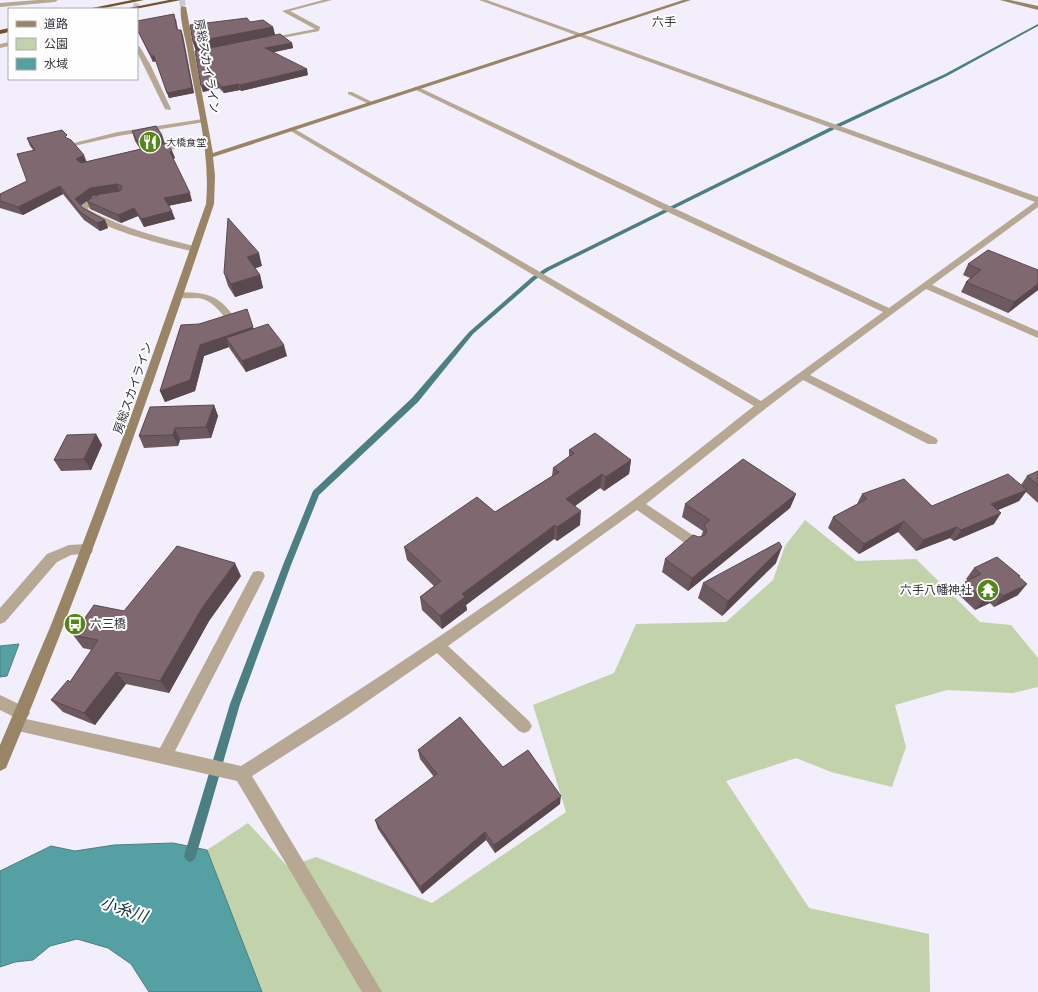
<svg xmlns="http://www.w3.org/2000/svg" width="1038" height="992" viewBox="0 0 1038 992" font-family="Cabin,'Noto Sans JP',sans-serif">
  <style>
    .green { fill: #c2d2aa }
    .water { fill: #55a0a3; stroke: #4b7f84 }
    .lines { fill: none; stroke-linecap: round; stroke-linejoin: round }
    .stream { fill: #4b7f84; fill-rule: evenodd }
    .street-tunnel { stroke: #ccc8d5; stroke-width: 6; stroke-dasharray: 6 3; stroke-linecap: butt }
    .secondary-tunnel { stroke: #ccc8d5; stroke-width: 6; stroke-dasharray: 6 3; stroke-linecap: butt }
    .lane { fill: #b6a892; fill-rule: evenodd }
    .street { fill: #b6a892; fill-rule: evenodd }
    .secondary { fill: #998465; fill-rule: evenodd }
    .highway { fill: #715525; fill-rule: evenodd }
    .wall { fill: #6d5960 }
    .shaded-wall { fill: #59494e }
    .building { fill: #7f6870; stroke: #59494e }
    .labels { text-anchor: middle; stroke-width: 4; stroke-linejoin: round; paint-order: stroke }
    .far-poi-label { font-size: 10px; fill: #34313a; stroke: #fefefe; text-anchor: start }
    .far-quarter-label { font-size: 12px; fill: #34313a; stroke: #fefefe }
    .street-label { font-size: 12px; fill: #34313a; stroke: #fefefe }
    .poi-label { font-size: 12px; fill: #34313a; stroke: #fefefe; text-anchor: end }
    .near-water-label { font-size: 16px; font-style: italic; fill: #0e3435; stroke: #fefefe }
  </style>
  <rect width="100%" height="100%" fill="#f2eefc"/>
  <path class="green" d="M805,520L856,561L916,559L980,622L1011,625L1038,658V687L1013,693L947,690L895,705L906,747L892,787L831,772L796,758L726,781L809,908L929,934L930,992H262L207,850L248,823L288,867L316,857L432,903L566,812L533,705L614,673L636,624L726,622L773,580L785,546Z"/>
  <g class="water">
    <path d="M19,644L7,676L0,677V646Z"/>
    <path d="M173,843L207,850L262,992H149L131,964L108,948L77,939L50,946L33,960L15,962L0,967V871L51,846L75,851L114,845Z"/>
  </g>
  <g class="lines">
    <path class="stream" d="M1038,24V26L947,76L837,128L550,270L536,279L473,334L418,402L319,495L291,565L240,704L196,856L194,860L190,862L186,860L184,856L230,704L283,565L313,491L412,398L469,332L532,277L546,268L833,126L945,74Z"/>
    <path class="street-tunnel" d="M135,9L138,0"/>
    <path class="secondary-tunnel" d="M182,0L183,7"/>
    <path class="lane" d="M348,92H352L374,103L369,104L348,94Z"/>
    <g class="street">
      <path d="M38,0H58L55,2L0,7V3Z"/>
      <path d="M323,0H332L290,11L320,27L319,31L267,41L264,39L315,29L282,11Z"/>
      <path d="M479,0H487L1038,197V207L932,285L1038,331V338L926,289L810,375L936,438L938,441L936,444H928L803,380L765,409L646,504L700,540L702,544L700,548L696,549L692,548L637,510L448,646L529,721L532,726L529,731L524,733L519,731L437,653L346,716L252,776L382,992H362L237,781L18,731L13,729L10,724L13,719L16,718L0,710V695L27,708L30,713L26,719L160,748L253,572L258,571L263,572L265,576L175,751L241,766C374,682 505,594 632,501C673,471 713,438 754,406L289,130V128H293L761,401L883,312L672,214L414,89V87H418L678,210L889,308L1035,202Z"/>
      <path d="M9,42V46L0,48V44Z"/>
      <path d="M137,45L140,47L151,66L171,109L170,110L165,109L137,52Z"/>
      <path d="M203,119L205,120V122L118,136L74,146L70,144L118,132Z"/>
      <path d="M207,137L209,138V140L154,154L150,152L151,150Z"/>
      <path d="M99,195H105L106,197L88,208L89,210C126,229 158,237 198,247L199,249L195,252C171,246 90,228 80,207C85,201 92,198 99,195Z"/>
      <path d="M179,292C211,293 219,295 238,322L236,324H230C221,313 213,300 198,298C191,298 183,299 176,297L174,295Z"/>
      <path d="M87,544L92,545L93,549L92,553L71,555L57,562L5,622L0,624V608L47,554L69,545Z"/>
    </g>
    <g class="secondary">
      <path d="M683,0H691L213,157L215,176L214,204C150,394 84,583 6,768L0,771V745L51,625L78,556L131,416L206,204C211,151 195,100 187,48C185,37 179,17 181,6L186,7L213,153Z"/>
      <path d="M1000,0H1010L1038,6V10Z"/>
    </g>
    <g class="highway">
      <path d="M132,0H144L99,9H87Z"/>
      <path d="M169,0H181L135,9L129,8Z"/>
      <path d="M9,28V32L0,34V30Z"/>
    </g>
  </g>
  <g class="wall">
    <path d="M176,19L178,30H181L183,35L194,93L169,98L156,61L153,62L137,30V21Z"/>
    <path d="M250,22L273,27L275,35L292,43L293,48L273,52L308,75L241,91L240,90L224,93L219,88L203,92L196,51L193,42Z"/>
    <path d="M132,131L162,135L165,144L172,151L175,158L173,159L192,201L168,206L175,219L144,227L138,216L121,223L90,209L87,201L98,195L94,196L80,205L83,208L105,220L108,228L100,231L84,220L63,194L23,215L0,208V194L27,181L34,151L30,146L27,138H68L86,162L140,149L135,141Z"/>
    <path d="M968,264L1038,270V290L1008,313L961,292L966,282L970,278L963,275Z"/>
    <path d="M262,266L255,268L260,275L263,288L235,297L228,286L224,273Z"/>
    <path d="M181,325L254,328L287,356L246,372L230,349L229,347L204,356L195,391L165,402L160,391Z"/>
    <path d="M214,405L218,416L211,438L180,440L178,446L144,448L139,436Z"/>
    <path d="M96,434L102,445L91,470L61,471L54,460Z"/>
    <path d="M569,450L631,460L629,474L604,491L600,488L575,506L580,525L557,541L554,539L466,605L467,610L442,629L422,610L420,597L434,586L407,560L404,547L495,512L552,476L553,468L569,457Z"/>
    <path d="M1038,471V503L1026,492L1019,501L998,510L994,524L954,541L950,538L916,551L898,532L859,554L828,528L833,517L857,504L862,494L932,506L1021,485L1027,476Z"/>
    <path d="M796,494L790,508L688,591L662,572L665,559L701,537L703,531L682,517L685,504Z"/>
    <path d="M776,563L722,616L698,598L703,583Z"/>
    <path d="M974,568L1020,576L1019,577L1018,595L994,607L990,603L975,610L957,593L965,582L968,581L966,579Z"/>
    <path d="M241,576L209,621L169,693L126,684L95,725L63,712L51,700L70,682L92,650L83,648L73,635L124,611Z"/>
    <path d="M418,750L503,767L560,804L495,853L486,840L422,894L378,829L375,820L434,777L420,759Z"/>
  </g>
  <g class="shaded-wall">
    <path d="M273,27L275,35L196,51L193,42Z"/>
    <path d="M181,30L194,93L169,98L167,93Z"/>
    <path d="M292,43L293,48L266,54L265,48Z"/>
    <path d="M151,56H154L156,61L153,62Z"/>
    <path d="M307,69L308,75L241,91L240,85Z"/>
    <path d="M217,82L219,88L203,92L201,86Z"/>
    <path d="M238,84L240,90L224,93L222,87Z"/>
    <path d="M162,135L165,145L141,151L137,141Z"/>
    <path d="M172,151L175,158L172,159L170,152Z"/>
    <path d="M84,155L87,163L80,166L76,159Z"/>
    <path d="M117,184L120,192L94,196L79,207L75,199L90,188Z"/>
    <path d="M60,186L63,194L23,215L18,207Z"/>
    <path d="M190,193L192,201L167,206L164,198Z"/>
    <path d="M134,208L138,216L121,223L118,215Z"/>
    <path d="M172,211L175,219L144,227L141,219Z"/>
    <path d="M105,220L108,228L100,231L97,223Z"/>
    <path d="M259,253L262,266L250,270L247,257Z"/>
    <path d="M260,275L263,288L235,297L231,284Z"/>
    <path d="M1038,284V290L1008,313L1014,302Z"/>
    <path d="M253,327L257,338H226L229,347L204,356L195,391L165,402L160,391L200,345Z"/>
    <path d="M284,345L287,356L246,372L242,361Z"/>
    <path d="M214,405L218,416L211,438L206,427Z"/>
    <path d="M175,428L180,440L178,446L173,435Z"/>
    <path d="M96,434L102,445L91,470L84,459Z"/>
    <path d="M631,460L629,474L604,491L606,477Z"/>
    <path d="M602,474L600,488L565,513L566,499Z"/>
    <path d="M1027,490L1019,501L984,516L991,504Z"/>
    <path d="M796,494L790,508L688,591L692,578Z"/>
    <path d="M581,511L580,525L557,541V527Z"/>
    <path d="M1001,513L994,524L954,541L961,530Z"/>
    <path d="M904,521L898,532L859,554L864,544Z"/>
    <path d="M555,525L554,539L466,605L467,610L442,629L440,616L462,594Z"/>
    <path d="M957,527L950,538L916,551L923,540Z"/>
    <path d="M782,547L776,563L722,616L728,601Z"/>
    <path d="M235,563L241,576L209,621L169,693L160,681L202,608Z"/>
    <path d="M1027,584L1018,595L994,607L1003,596Z"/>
    <path d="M998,592L990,603L975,610L983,600Z"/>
    <path d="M116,672L126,684L95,725L84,713Z"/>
    <path d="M561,796L560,804L495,853L494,845Z"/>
    <path d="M485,832L486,840L422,894L420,887Z"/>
  </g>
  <g class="building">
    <path d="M174,14L177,30H181L192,88L167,93L154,56H151L137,29V21Z"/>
    <path d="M247,18L250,22L263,20L273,27L193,42L190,25Z"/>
    <path d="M280,34L292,43L265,48L307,69L240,85L238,84L222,87L217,82L201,86L195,51Z"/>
    <path d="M156,126L162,135L137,141L132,131Z"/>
    <path d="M62,130L67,135L65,137L71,140L84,155L76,159L81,163L167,143L172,151L170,152L190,193L164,198L172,211L141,219L134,208L118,215L87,201L100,194L120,191L122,188V186L117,184L90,188L75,199L83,208L105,220L97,223L80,212L60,186L18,207L0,201V194L27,181L17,154L35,150L27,138Z"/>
    <path d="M228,218L259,253L247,257L260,275L231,284L224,273Z"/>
    <path d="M988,250L1038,270V284L1014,302L966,282L981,270L968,264Z"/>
    <path d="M247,309L253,327L200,345L190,380L160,391L181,325L199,324Z"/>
    <path d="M268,324L284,345L242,361L226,338Z"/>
    <path d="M214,405L206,427L175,428L173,435L139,436L150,407Z"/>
    <path d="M595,433L631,460L606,477L602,474L566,499L581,511L557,527L555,525L462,594L465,597L440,616L420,597L441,581L404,547L477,497L495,512L559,472L553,468L574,453L569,450Z"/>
    <path d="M96,434L84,459L54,460L67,435Z"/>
    <path d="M743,459L796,494L692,578L665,559L693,535L699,537L705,535L707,530L704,525L710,520L685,504Z"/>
    <path d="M1038,471V485L1027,476Z"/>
    <path d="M1008,474L1027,490L991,504L1001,513L961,530L957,527L923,540L904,521L864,544L833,517L867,499L862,494L904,479L932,506Z"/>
    <path d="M779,542L782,547L728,601L703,583Z"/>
    <path d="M177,546L235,563L202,608L160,681L116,672L84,713L51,700L68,680L70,682L98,640L73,635L94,605L124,611Z"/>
    <path d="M997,557L1020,576H1018L1027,584L1003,596L998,592L983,600L965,582L981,574L974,568Z"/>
    <path d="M460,717L503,767L528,750L561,796L494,845L485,832L420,887L375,820L437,774L418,750Z"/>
  </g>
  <defs>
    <g id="restaurant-disc" transform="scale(1.15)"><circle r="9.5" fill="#558619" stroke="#fefefe"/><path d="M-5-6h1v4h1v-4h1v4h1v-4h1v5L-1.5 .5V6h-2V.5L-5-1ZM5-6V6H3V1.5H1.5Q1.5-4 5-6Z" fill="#fff"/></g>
    <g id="temple-disc" transform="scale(1.15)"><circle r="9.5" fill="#558619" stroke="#fefefe"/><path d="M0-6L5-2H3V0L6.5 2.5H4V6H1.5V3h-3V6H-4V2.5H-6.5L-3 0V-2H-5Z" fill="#fff"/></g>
    <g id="bus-disc" transform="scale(1.15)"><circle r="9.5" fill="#558619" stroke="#fefefe"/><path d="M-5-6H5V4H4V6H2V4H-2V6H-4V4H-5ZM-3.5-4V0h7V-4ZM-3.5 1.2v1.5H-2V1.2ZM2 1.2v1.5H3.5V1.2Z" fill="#fff"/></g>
  </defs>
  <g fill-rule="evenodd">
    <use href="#restaurant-disc" x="150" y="142"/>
    <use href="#temple-disc" x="988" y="590"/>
    <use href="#bus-disc" x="75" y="624"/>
  </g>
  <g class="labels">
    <g class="far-poi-label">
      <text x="166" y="146">大橋食堂</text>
    </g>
    <g class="far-quarter-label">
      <text x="664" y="26">六手</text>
    </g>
    <g class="street-label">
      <text transform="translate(207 66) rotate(80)" y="4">房総スカイライン</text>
      <text transform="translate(133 388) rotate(-71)" y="4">房総スカイライン</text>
    </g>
    <g class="poi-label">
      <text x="972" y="594">六手八幡神社</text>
      <text x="90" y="628" text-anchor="start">六三橋</text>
    </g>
    <g class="near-water-label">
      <text transform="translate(124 909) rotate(18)" y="6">小糸川</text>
    </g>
  </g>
  <rect x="8" y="8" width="130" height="72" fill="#fefefe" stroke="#adacb0"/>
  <rect x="16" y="21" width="20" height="6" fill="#998465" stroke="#adacb0"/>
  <text x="44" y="28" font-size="12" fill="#34313a">道路</text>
  <rect x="16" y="38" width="20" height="12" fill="#c2d2aa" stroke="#adacb0"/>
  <text x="44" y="48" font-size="12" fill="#34313a">公園</text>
  <rect x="16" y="58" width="20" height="12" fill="#55a0a3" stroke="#adacb0"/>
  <text x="44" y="68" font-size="12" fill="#34313a">水域</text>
</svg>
